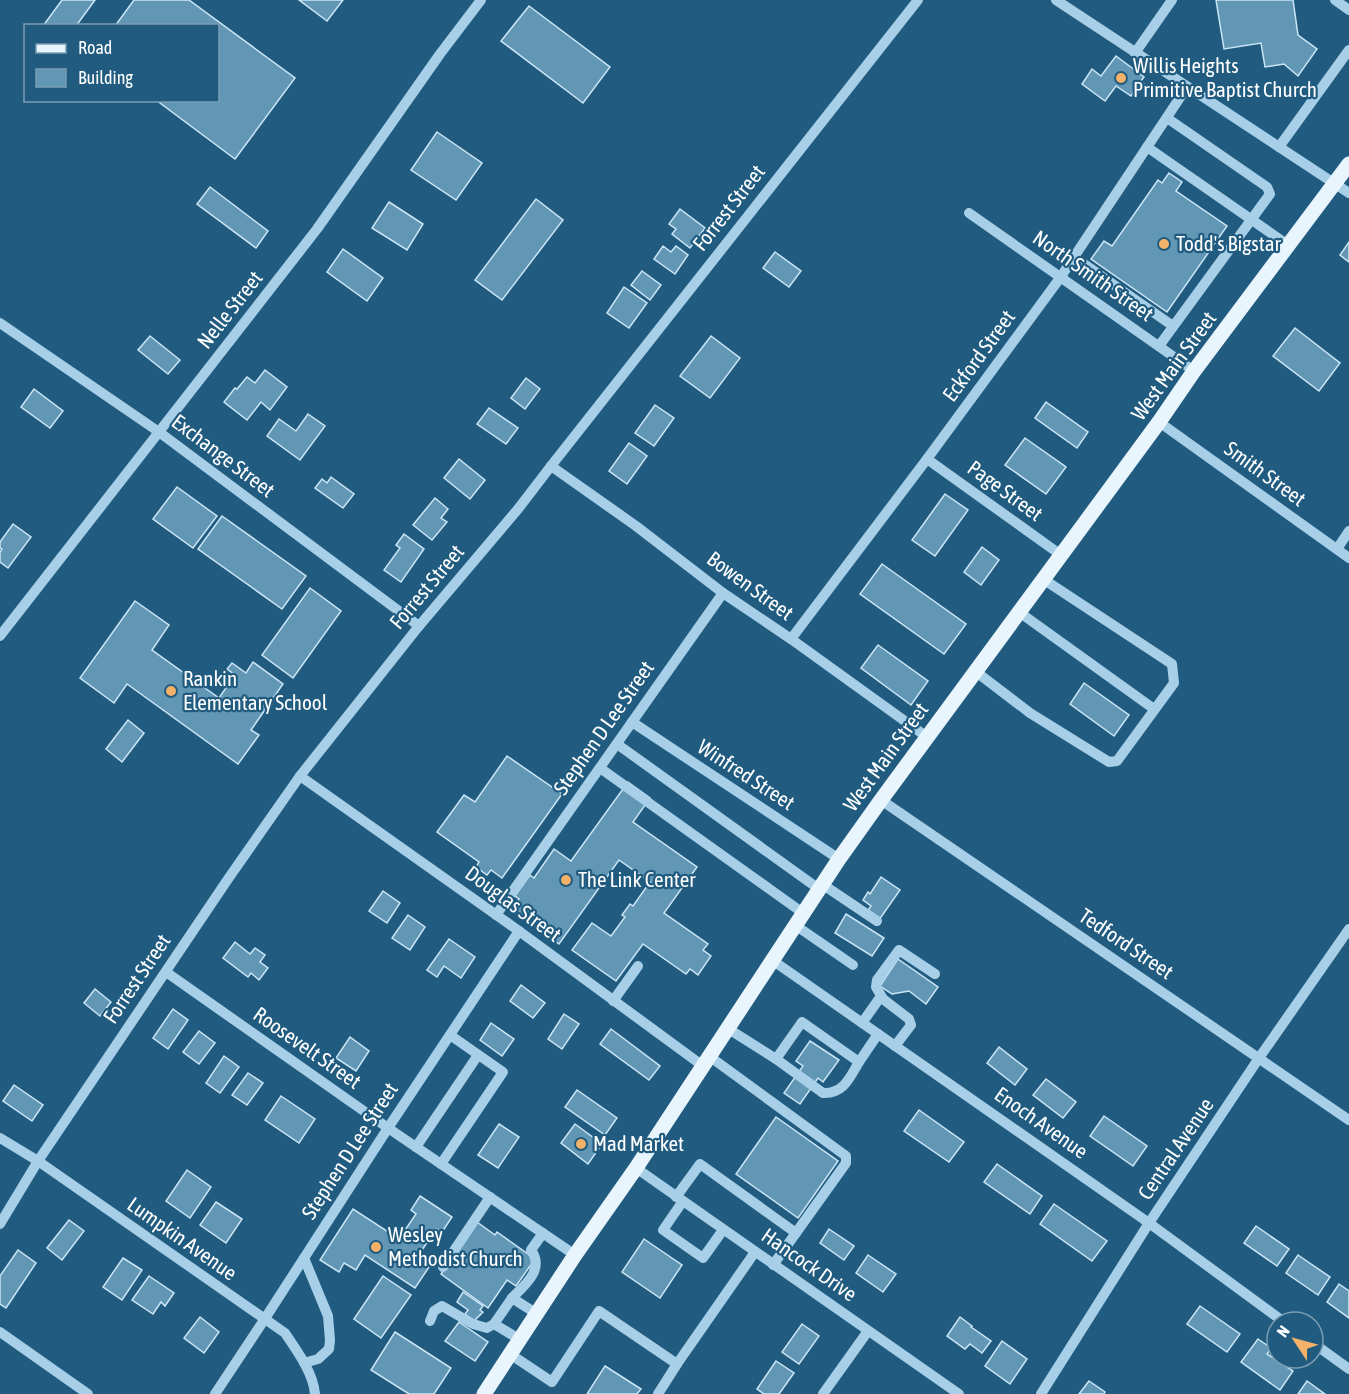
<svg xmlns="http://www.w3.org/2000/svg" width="1349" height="1394" viewBox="0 0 1349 1394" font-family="'Asap Condensed',sans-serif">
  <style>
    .building { fill: #6296b5; stroke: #cbe6f6; stroke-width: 1.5 }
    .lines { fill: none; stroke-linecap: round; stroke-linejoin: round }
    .minor { stroke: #a7d0e8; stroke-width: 10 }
    .major { stroke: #e9f5fd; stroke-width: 15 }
    .poi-dot { fill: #f4b268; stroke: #215c80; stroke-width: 2 }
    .labels { text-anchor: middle; stroke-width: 4.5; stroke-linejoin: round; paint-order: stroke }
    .poi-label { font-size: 21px; fill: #fff; stroke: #215c80; text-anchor: start }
    .street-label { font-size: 21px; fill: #fff; stroke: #215c80 }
  </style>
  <rect width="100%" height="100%" fill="#215c80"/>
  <g class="building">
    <path d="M62,0H95L76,26H43Z"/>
    <path d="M134,0H189L295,78L235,159L156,100H218V26H115Z"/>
    <path d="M299,0H343L327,21Z"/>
    <path d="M1216,0H1293L1298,35L1317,49L1298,76L1284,64L1265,67L1261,43L1224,49Z"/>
    <path d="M529,6L610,67L583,103L501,41Z"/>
    <path d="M1116,56L1144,77L1141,81L1144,84L1138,93L1134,91L1131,96L1116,86L1105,101L1082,84L1092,69L1101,76Z"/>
    <path d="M437,132L482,163L456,200L411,170Z"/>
    <path d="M1169,173L1182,182L1176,191L1227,226L1167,312L1091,259L1104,241L1112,246L1158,180L1162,183Z"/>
    <path d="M210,187L268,231L256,248L197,204Z"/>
    <path d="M536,199L563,220L502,300L475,280Z"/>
    <path d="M389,202L423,224L407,250L372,228Z"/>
    <path d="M680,209L705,228L690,248L672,234L676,229L669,224Z"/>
    <path d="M1349,242V262L1340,255Z"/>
    <path d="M663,246L671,252L676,246L688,255L675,274L654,259Z"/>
    <path d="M343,249L383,278L367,301L327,272Z"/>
    <path d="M775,252L801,271L789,287L763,268Z"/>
    <path d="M642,271L661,285L650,300L631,285Z"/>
    <path d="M624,287L647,303L629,328L607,313Z"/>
    <path d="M1295,328L1340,363L1319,391L1273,356Z"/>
    <path d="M150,336L180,360L168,374L138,350Z"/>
    <path d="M711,336L740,358L710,398L680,376Z"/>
    <path d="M265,370L287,387L270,410L261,402L247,420L224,402L235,388L237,389L247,377L255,383Z"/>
    <path d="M526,378L540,389L525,409L511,398Z"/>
    <path d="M34,389L63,411L50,428L21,407Z"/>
    <path d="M1046,402L1088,432L1077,448L1035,418Z"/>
    <path d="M655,405L674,418L654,446L635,433Z"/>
    <path d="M489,408L518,428L506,444L477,424Z"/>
    <path d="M308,414L325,426L300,460L267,436L279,419L296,431Z"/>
    <path d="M1025,438L1066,467L1046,494L1005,465Z"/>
    <path d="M629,443L647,456L627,484L609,471Z"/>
    <path d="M459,459L485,480L470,499L444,478Z"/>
    <path d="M331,477L354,494L343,508L315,488L322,479L327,483Z"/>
    <path d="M177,487L217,516L193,548L153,519Z"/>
    <path d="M945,494L968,510L935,556L912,540Z"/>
    <path d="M435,498L448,509L441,518L447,522L432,540L413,525Z"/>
    <path d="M222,516L306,576L282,609L198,549Z"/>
    <path d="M13,524L31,537L8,568L0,562V552L2,549L0,548V542Z"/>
    <path d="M404,534L424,549L401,582L384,570L400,548L396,545Z"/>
    <path d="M982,547L999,560L981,585L964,572Z"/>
    <path d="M882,564L966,624L944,654L860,594Z"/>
    <path d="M310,588L341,611L293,678L262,655Z"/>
    <path d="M135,601L169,625L152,650L219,698L235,675L227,669L232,663L246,673L253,662L283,684L251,730L259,735L238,764L127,684L114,703L80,678Z"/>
    <path d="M878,645L928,681L911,705L861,668Z"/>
    <path d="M1084,683L1129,715L1114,736L1070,704Z"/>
    <path d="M128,720L144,733L122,762L106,749Z"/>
    <path d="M507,756L562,794L502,878L491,870L487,875L476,867L479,862L437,832L464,795L475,802Z"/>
    <path d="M628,782L650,798L633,822L697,867L664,913L708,944L703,950L711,956L698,975L690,969L686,974L643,944L616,981L572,950L592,923L611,936L625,917L622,915L630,904L633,906L650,882L619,860L559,944L512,910L519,899L515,896L530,875L534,878L554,849L571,861Z"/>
    <path d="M881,877L900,890L879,920L867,912L871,906L863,900L868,892L870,894Z"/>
    <path d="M383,891L400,903L387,923L369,911Z"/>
    <path d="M846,914L884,938L872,956L835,933Z"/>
    <path d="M408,915L425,927L410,950L392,938Z"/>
    <path d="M449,939L475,957L461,978L444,966L437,977L427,970Z"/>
    <path d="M235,942L250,954L255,948L265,955L260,962L268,968L259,980L251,973L248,977L223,958Z"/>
    <path d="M898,959L938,987L926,1004L909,991L892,994L880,986Z"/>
    <path d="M521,985L545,1003L533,1018L510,1001Z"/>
    <path d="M95,989L111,1002L100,1016L84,1003Z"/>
    <path d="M173,1009L188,1020L168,1049L153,1038Z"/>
    <path d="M564,1014L579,1024L562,1049L548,1039Z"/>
    <path d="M491,1023L514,1039L502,1056L480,1040Z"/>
    <path d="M611,1029L660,1066L649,1080L600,1044Z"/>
    <path d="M199,1031L215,1043L199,1064L183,1052Z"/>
    <path d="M350,1037L369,1051L356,1071L336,1058Z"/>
    <path d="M810,1041L839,1060L823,1082L818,1078L800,1104L784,1093L803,1066L796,1061Z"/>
    <path d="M999,1047L1027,1069L1015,1085L987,1063Z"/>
    <path d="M224,1056L239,1067L220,1093L206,1083Z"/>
    <path d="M248,1073L263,1083L247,1105L232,1095Z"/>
    <path d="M1046,1079L1076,1102L1063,1118L1033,1095Z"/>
    <path d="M14,1085L43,1105L32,1121L3,1101Z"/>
    <path d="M577,1090L617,1118L605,1135L565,1107Z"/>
    <path d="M281,1096L315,1119L299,1143L265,1120Z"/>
    <path d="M919,1110L964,1142L949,1162L904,1131Z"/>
    <path d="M1104,1116L1147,1146L1133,1166L1090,1136Z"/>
    <path d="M776,1117L838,1161L798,1218L736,1174Z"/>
    <path d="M499,1124L519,1137L498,1168L478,1155Z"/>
    <path d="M575,1124L602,1144L588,1164L561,1143Z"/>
    <path d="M997,1164L1042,1196L1030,1214L984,1182Z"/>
    <path d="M187,1170L211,1187L190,1218L166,1201Z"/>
    <path d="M420,1196L452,1217L442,1232L436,1229L416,1259L429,1267L415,1288L365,1255L356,1270L344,1263L339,1272L320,1260L353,1209L399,1239L416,1214L411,1210Z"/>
    <path d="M216,1202L242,1219L226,1243L200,1225Z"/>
    <path d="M1054,1204L1107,1241L1092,1261L1040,1224Z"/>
    <path d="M69,1220L84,1231L62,1260L47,1248Z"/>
    <path d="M477,1222L495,1235L497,1232L535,1259L516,1286L507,1280L488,1308L441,1274Z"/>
    <path d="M1256,1226L1289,1249L1277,1266L1244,1243Z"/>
    <path d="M829,1229L854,1246L844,1260L820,1243Z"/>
    <path d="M644,1239L682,1265L660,1298L622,1272Z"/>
    <path d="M18,1250L36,1263L6,1308L0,1304V1276Z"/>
    <path d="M868,1255L896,1274L883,1292L856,1273Z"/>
    <path d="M1298,1255L1330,1277L1318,1295L1286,1273Z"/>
    <path d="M123,1258L142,1270L122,1300L103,1287Z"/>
    <path d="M149,1276L174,1293L165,1306L161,1302L153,1314L132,1300Z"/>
    <path d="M383,1276L411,1295L381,1338L354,1319Z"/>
    <path d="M1339,1284L1349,1291V1318L1327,1302Z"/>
    <path d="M463,1292L483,1306L480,1310L483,1312L474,1321L465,1314L468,1310L457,1302Z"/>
    <path d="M1200,1306L1240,1334L1227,1352L1187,1324Z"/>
    <path d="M200,1317L219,1332L204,1353L184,1338Z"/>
    <path d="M960,1317L972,1326L971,1327L991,1341L982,1353L970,1344L965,1349L947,1336Z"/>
    <path d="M459,1322L488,1342L475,1361L445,1341Z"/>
    <path d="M802,1324L819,1336L799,1364L782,1352Z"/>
    <path d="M395,1332L451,1368L434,1394H409L371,1370Z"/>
    <path d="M1258,1339L1271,1348L1267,1354L1293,1371L1280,1390L1241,1362Z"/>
    <path d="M1002,1341L1027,1359L1010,1384L985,1366Z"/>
    <path d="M776,1361L794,1373L779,1394H764L757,1389Z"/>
    <path d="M605,1366L641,1389L637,1394H587Z"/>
    <path d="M1089,1381L1105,1392L1104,1394H1079Z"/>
    <path d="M1307,1381L1325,1394H1298Z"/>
  </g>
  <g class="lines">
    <g class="minor">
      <path d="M1056,0L1349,193"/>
      <path d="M1335,0L1349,10"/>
      <path d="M1135,53L1172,0"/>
      <path d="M1147,147L1288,245"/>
      <path d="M1279,147L1349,50"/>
      <path d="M969,213L1194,371"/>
      <path d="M1074,257L1173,326"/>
      <path d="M0,323L159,432L419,626"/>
      <path d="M1159,346L1270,194L1267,187L1167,118"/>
      <path d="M1159,422L1349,558"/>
      <path d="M927,459L1061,555"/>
      <path d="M551,466L636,526L723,593L791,639L927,737"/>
      <path d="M1337,549L1349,531"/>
      <path d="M1019,612L1154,709"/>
      <path d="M0,636L317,229L440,54L481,0"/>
      <path d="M791,639L927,459L1060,278L1187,87"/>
      <path d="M975,671L1030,713L1109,762L1117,761L1174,683L1172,664L1043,579"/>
      <path d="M632,722L839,859"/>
      <path d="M617,744L819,889"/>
      <path d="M600,768L803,913"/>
      <path d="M300,776L519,931L703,1066"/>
      <path d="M881,800L1349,1120"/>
      <path d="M822,884L877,921"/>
      <path d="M496,915L723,593"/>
      <path d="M795,925L853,965"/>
      <path d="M772,960L1149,1223L1284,1322"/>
      <path d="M166,972L388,1128L575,1255"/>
      <path d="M883,999L876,987L877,980L899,950L935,974"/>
      <path d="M613,1001L638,966"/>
      <path d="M862,1023L879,999H883L909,1019L911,1025L895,1046"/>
      <path d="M727,1028L776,1059L802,1022L859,1062L878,1034"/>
      <path d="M709,1056L846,1156V1163L773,1265"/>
      <path d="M776,1059L823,1093C844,1094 850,1077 859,1062"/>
      <path d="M0,1138L38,1161L285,1333C297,1351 313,1372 315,1394"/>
      <path d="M416,1147L478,1055"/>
      <path d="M441,1164L503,1072L450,1035"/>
      <path d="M636,1168L959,1394"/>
      <path d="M676,1197L700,1164L796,1233"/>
      <path d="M683,1201L663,1230L703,1258L723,1230"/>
      <path d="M0,1224L38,1161L228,879L300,776L419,626L518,509L551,466L918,0"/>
      <path d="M443,1267L490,1197"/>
      <path d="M512,1298C525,1285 545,1269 531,1250L543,1233"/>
      <path d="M430,1321L434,1311L442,1306L473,1324L487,1328L494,1324L519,1339"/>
      <path d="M494,1324L512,1298L537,1314"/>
      <path d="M0,1332L88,1394"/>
      <path d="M1313,1343L1349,1369"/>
      <path d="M510,1354L552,1382L599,1311L677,1364L755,1252"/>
      <path d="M304,1363L318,1359L329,1349L330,1340L328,1316L304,1258"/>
      <path d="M215,1394L264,1320L388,1128L519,931"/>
      <path d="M658,1394L677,1364"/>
      <path d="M823,1394L868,1331"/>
      <path d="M1041,1394L1149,1223L1259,1058L1349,929"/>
    </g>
    <path class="major" d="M484,1394L575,1255L636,1168L839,859L881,800L1159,422L1194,371L1349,164"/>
  </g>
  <g class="poi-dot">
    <circle cx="1121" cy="78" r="6"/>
    <circle cx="1164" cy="244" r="6"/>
    <circle cx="171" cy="691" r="6"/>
    <circle cx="566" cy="880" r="6"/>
    <circle cx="581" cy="1144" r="6"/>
    <circle cx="376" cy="1247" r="6"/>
  </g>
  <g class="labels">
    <g class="poi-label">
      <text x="1133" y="73">Willis Heights<tspan x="1133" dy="24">Primitive Baptist Church</tspan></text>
      <text x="1176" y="251">Todd's Bigstar</text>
      <text x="183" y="686">Rankin<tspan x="183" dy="24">Elementary School</tspan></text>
      <text x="578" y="887">The Link Center</text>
      <text x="593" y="1151">Mad Market</text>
      <text x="388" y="1242">Wesley<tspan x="388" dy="24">Methodist Church</tspan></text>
    </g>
    <g class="street-label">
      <text transform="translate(729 208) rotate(-52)" y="7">Forrest Street</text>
      <text transform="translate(1093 276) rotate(35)" y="7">North Smith Street</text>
      <text transform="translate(230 310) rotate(-52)" y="7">Nelle Street</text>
      <text transform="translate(979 356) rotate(-54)" y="7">Eckford Street</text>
      <text transform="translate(1174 366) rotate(-54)" y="7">West Main Street</text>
      <text transform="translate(223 456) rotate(37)" y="7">Exchange Street</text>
      <text transform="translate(1265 474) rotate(36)" y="7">Smith Street</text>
      <text transform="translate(1005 491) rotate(36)" y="7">Page Street</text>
      <text transform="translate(750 586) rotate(36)" y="7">Bowen Street</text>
      <text transform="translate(427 587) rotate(-50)" y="7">Forrest Street</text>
      <text transform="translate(604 728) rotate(-55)" y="7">Stephen D Lee Street</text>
      <text transform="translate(886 757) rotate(-54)" y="7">West Main Street</text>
      <text transform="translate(746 775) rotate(33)" y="7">Winfred Street</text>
      <text transform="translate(513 904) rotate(36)" y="7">Douglas Street</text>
      <text transform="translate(1126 944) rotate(34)" y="7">Tedford Street</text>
      <text transform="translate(137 979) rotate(-56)" y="7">Forrest Street</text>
      <text transform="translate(307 1048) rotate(35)" y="7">Roosevelt Street</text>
      <text transform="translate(1041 1123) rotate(35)" y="7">Enoch Avenue</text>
      <text transform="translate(1176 1149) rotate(-56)" y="7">Central Avenue</text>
      <text transform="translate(350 1151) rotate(-57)" y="7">Stephen D Lee Street</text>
      <text transform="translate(182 1239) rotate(35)" y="7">Lumpkin Avenue</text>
      <text transform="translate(809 1265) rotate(35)" y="7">Hancock Drive</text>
    </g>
  </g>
  <rect x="24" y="24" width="195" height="78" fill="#215c80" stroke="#7a9db3" stroke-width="1.5"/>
  <rect x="36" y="44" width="30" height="9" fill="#e9f5fd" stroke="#7a9db3" stroke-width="1.5"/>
  <text x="78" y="54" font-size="18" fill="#ffffff">Road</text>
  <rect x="36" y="69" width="30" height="18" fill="#6296b5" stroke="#7a9db3" stroke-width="1.5"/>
  <text x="78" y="84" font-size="18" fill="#ffffff">Building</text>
  <g transform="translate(1295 1340) rotate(306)"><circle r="28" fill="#215c80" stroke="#7a9db3" stroke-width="1.5"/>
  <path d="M0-4.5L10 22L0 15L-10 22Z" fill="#f4b268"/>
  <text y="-9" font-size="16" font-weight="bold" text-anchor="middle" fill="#ffffff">N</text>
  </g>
</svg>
